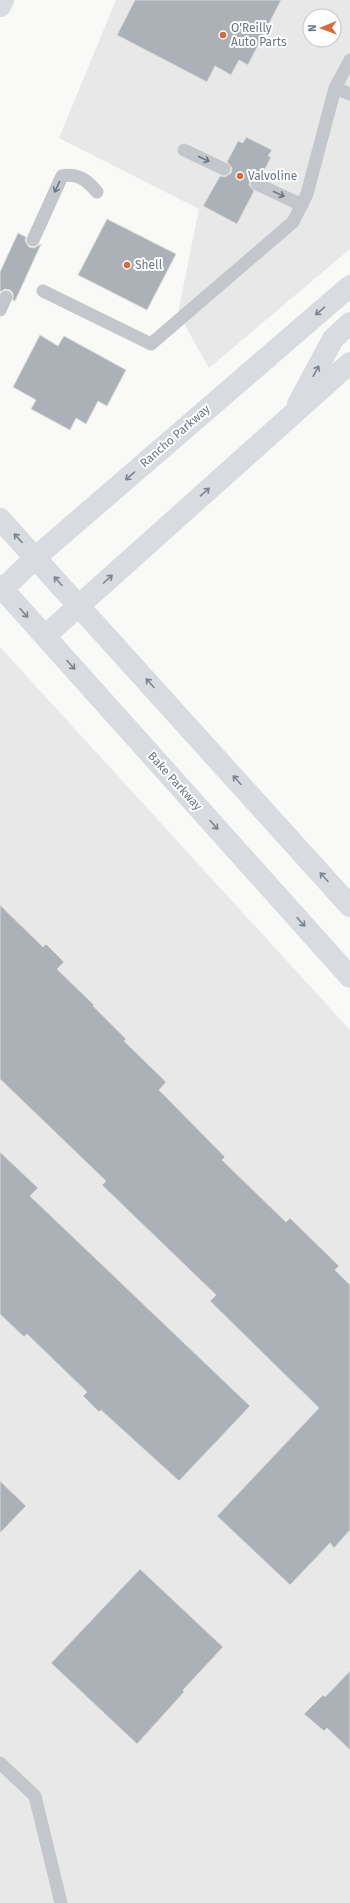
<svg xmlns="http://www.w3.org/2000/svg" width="350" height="1903" viewBox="0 0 350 1903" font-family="'Fira Sans',sans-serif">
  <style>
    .built { fill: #e7e8e7; fill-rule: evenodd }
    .building { fill: #abb1b7; stroke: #dbdbd9 }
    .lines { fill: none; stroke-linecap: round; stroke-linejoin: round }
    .lane { stroke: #c3c6ca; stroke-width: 13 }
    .secondary { stroke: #d8dbdf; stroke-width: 22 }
    .highway { stroke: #d8dbdf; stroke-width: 22 }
    .oneway { stroke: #6b7785 }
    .oneway2 { stroke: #7b8692 }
    .poi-dot { fill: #d46d3c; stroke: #fff; stroke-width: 1.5 }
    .labels { text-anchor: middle; stroke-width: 4; stroke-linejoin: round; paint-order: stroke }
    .poi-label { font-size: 12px; fill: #6b7785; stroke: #fff; text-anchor: start }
    .street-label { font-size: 12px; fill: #6b7785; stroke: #fff }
  </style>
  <rect width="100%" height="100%" fill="#f9f9f7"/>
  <g class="built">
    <path d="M116,0H350V249L209,368L178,313L199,209L59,138ZM310,16H334V40H310Z"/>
    <path d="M0,647L350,1030V1903H0Z"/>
  </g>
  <g class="building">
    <path d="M135,0H281L248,65L239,60L231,75L215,66L207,82L117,35Z"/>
    <path d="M246,137L272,150L268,156L271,157L261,177L256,176L250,180L249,185L254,191L237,224L203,206L220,176L225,177L231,173L232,168L227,162L238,141L243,143Z"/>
    <path d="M107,219L176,254L147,310L78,275Z"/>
    <path d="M18,233L26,237L25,241L29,247L34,248L41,244L15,301L13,300V293L10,290L5,289L0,292V272Z"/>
    <path d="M40,335L58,346L64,336L126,370L107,406L98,401L86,424L76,418L70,430L31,409L36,400L13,387Z"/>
    <path d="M0,905L43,947L46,944L64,962L57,969L94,1005L93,1006L126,1039L124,1041L166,1082L159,1090L225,1157L222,1160L286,1222L290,1218L339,1266L335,1270L350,1285V1530L334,1548L330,1543L290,1585L217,1516L319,1408L210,1301L216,1295L102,1185L106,1181L0,1079Z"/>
    <path d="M0,1152L38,1188L30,1196L250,1406L179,1481L101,1410L99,1412L83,1396L87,1392L27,1334L24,1337L0,1314Z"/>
    <path d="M0,1481L26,1506L0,1533Z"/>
    <path d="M140,1569L223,1647L183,1690L184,1692L137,1744L51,1663Z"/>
    <path d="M350,1671V1750L327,1728L324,1731L304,1714L323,1695L325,1697Z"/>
  </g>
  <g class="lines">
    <g class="lane">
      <path d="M350,60L335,88L350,94"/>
      <path d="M184,150L224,169"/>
      <path d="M257,184L302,205"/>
      <path d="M33,240L62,176C78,173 87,180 97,192"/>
      <path d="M43,291L151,344L293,222L307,194L335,88"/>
      <path d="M0,310L6,297"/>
      <path d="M0,1763L35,1796L61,1903"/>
    </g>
    <g class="secondary">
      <path d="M298,404L333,339L350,323"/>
      <path d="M0,519L350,906"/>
      <path d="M0,586L350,977"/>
      <path d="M3,589L36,557L350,286"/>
      <path d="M45,636L350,363"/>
    </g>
    <path class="highway" d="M0,6L3,0"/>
  </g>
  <defs><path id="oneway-shaft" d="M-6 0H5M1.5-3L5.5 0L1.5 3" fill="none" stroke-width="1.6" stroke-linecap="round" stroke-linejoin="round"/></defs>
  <g class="oneway">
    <use href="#oneway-shaft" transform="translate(204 159) rotate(25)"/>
    <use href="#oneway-shaft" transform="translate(57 187) rotate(115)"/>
    <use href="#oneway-shaft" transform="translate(279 194) rotate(25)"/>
  </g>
  <g class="oneway2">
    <use href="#oneway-shaft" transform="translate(320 311) rotate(139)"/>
    <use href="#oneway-shaft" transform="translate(316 371) rotate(-62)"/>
    <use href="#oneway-shaft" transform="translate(130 476) rotate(139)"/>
    <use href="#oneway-shaft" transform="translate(205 492) rotate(-41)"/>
    <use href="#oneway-shaft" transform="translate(18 538) rotate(-133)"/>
    <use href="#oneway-shaft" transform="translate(108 579) rotate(-42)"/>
    <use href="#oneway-shaft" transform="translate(58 581) rotate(-132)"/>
    <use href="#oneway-shaft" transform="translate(24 613) rotate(48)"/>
    <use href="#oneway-shaft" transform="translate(71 665) rotate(48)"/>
    <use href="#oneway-shaft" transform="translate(150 683) rotate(-132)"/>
    <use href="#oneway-shaft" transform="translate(237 780) rotate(-132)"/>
    <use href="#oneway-shaft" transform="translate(214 825) rotate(48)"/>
    <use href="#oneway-shaft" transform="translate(324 877) rotate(-132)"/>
    <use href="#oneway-shaft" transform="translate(301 922) rotate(48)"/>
  </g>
  <g class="poi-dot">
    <circle cx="223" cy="35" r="4"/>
    <circle cx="240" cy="176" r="4"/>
    <circle cx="127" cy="265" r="4"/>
  </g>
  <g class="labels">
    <g class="poi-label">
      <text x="231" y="32">O'Reilly<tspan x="231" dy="14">Auto Parts</tspan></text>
      <text x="248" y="180">Valvoline</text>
      <text x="135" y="269">Shell</text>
    </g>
    <g class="street-label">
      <text transform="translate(175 436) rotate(-41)" y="4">Rancho Parkway</text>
      <text transform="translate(175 781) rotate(48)" y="4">Bake Parkway</text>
    </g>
  </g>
  <g transform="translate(322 28) rotate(269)"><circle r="19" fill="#ffffff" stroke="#c4c9ce"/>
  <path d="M0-3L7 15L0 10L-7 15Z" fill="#d46d3c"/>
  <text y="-6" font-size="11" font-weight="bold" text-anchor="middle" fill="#6b7785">N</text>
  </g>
</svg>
